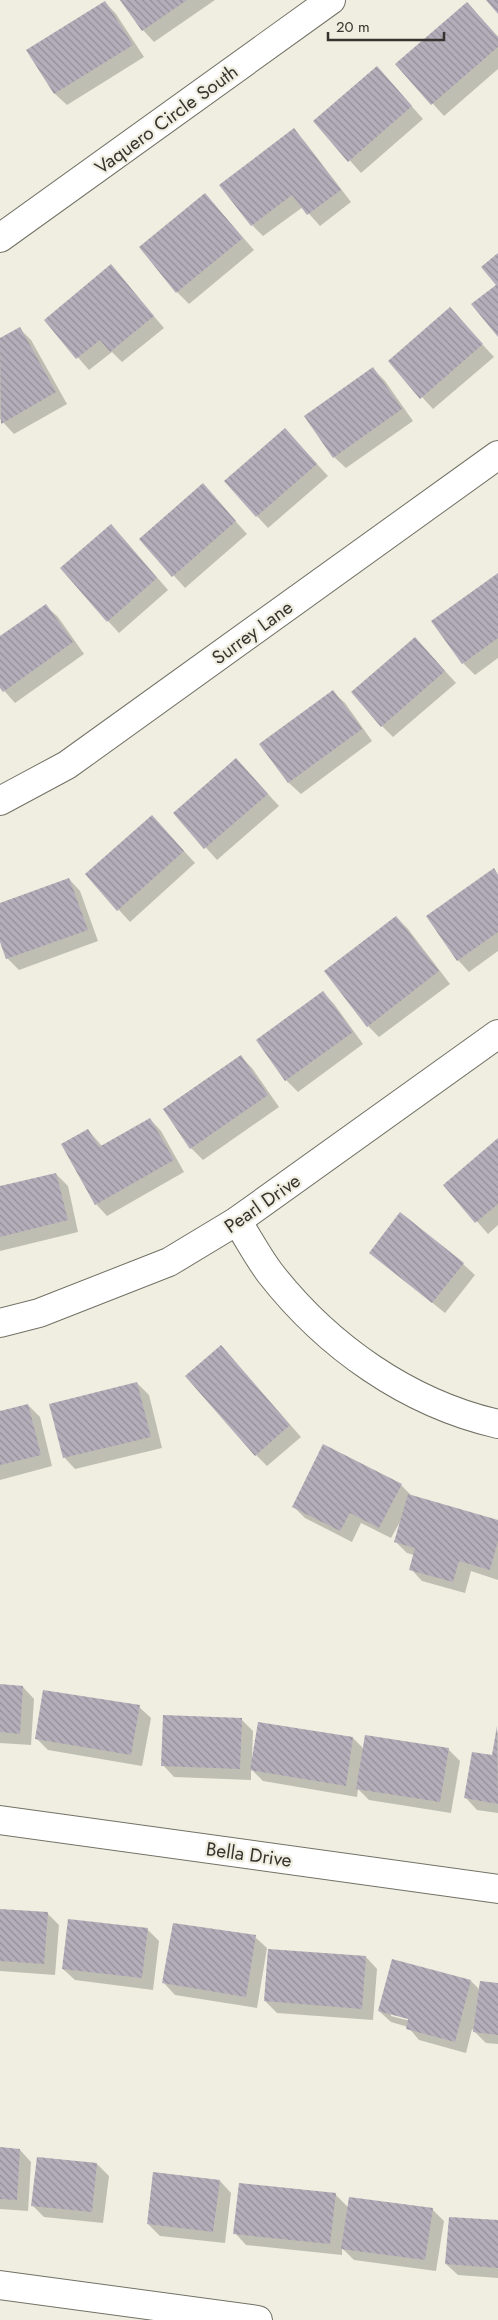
<svg xmlns="http://www.w3.org/2000/svg" width="498" height="2320" viewBox="0 0 498 2320" font-family="Jost,sans-serif">
  <style>
    .shadow { fill: #0003; fill-rule: evenodd }
    .building { fill: url(#building-back-hatch) }
    .lines { fill: none; stroke-linecap: round; stroke-linejoin: round }
    .street-casing { stroke: #727165; stroke-width: 30 }
    .street { stroke: #fff; stroke-width: 28 }
    .labels { text-anchor: middle; stroke-width: 4.5; stroke-linejoin: round; paint-order: stroke }
    .street-label { font-size: 19px; fill: #35342f; stroke: #efeee0 }
  </style>
  <defs>
    <pattern id="building-back-hatch" width="6" height="6" patternUnits="userSpaceOnUse" patternTransform="scale(1.25)"><rect width="6" height="6" fill="#b4aeba"/><path d="M-1 5l2 2M0 0l6 6M5-1l2 2" fill="none" stroke="#938e98"/></pattern>
  </defs>
  <rect width="100%" height="100%" fill="#efeee0"/>
  <g class="shadow">
    <path d="M122,0H215L154,42L143,30Z"/>
    <path d="M105,2L116,14L144,57L67,105L55,94L28,50Z"/>
    <path d="M467,3L498,37V69L444,116L397,64Z"/>
    <path d="M377,67L423,119L361,173L315,121Z"/>
    <path d="M294,130L305,142L351,202L320,226L303,207L263,236L252,225Z"/>
    <path d="M205,194L254,250L189,304L177,292Z"/>
    <path d="M111,266L164,328L122,362L112,352L89,370L45,320Z"/>
    <path d="M450,309L494,357L433,409L390,362Z"/>
    <path d="M19,328L31,340L67,404L14,434L0,419V340Z"/>
    <path d="M373,369L385,381L413,421L346,468L334,457Z"/>
    <path d="M285,429L328,476L268,528L257,516Z"/>
    <path d="M203,485L247,534L185,588L141,539Z"/>
    <path d="M122,537L168,590L119,633L108,621Z"/>
    <path d="M498,574V658L475,675L463,663Z"/>
    <path d="M46,606L58,617L84,654L15,703L0,686V638Z"/>
    <path d="M415,638L456,683L393,737L382,726Z"/>
    <path d="M333,692L345,703L372,741L301,794L289,783L261,744Z"/>
    <path d="M236,759L279,806L217,860L175,813Z"/>
    <path d="M152,816L195,863L130,922L86,874Z"/>
    <path d="M494,870L498,875V951L469,972L458,960Z"/>
    <path d="M69,879L80,891L98,941L19,970L7,958L0,939V904Z"/>
    <path d="M396,917L408,929L450,984L379,1037L368,1026Z"/>
    <path d="M323,992L334,1004L363,1044L298,1092L286,1080L257,1040Z"/>
    <path d="M240,1056L252,1068L279,1107L203,1160L191,1148L164,1109Z"/>
    <path d="M150,1119L161,1131L184,1172L107,1216L96,1204L88,1130L102,1146Z"/>
    <path d="M498,1139V1225L488,1234L445,1185Z"/>
    <path d="M56,1174L68,1186L78,1232L0,1251V1187Z"/>
    <path d="M371,1253L463,1264L475,1275L445,1313Z"/>
    <path d="M221,1346L301,1437L267,1466L256,1455Z"/>
    <path d="M137,1383L149,1395L162,1448L75,1469L64,1457Z"/>
    <path d="M28,1405L40,1417L52,1466L0,1480V1412Z"/>
    <path d="M401,1485L413,1497L498,1521V1580L471,1571L465,1593L422,1581L411,1569L414,1555L407,1553L396,1542L401,1520L391,1538L361,1523L352,1542L305,1518L293,1506Z"/>
    <path d="M0,1685L23,1687L34,1699L31,1745L0,1743Z"/>
    <path d="M139,1707L151,1718L142,1766L48,1750L36,1738Z"/>
    <path d="M241,1719L253,1731L252,1757H254L259,1723L353,1738L364,1749H448L460,1761L451,1813L369,1800L358,1789L357,1797L263,1781L251,1769V1780L174,1777L163,1765Z"/>
    <path d="M498,1729V1813L477,1810L466,1798L493,1756Z"/>
    <path d="M0,1910L47,1913L59,1925L55,1975L0,1971Z"/>
    <path d="M147,1929L159,1941L153,1990L75,1980L63,1969Z"/>
    <path d="M255,1937L267,1948L257,2008L175,1995L164,1983Z"/>
    <path d="M366,1957L377,1969L373,2020L277,2013L265,2001Z"/>
    <path d="M392,1961L471,1981L480,1990L498,1984V2044L486,2043L472,2029L466,2053L419,2040L408,2027L391,2022L379,2011ZM391,2013L415,2019L414,2022L391,2016Z"/>
    <path d="M0,2149L20,2150L31,2162L28,2211L0,2209Z"/>
    <path d="M38,2158L97,2164L109,2176L103,2223L44,2217L32,2205Z"/>
    <path d="M220,2181L231,2193L225,2243L160,2236L148,2224Z"/>
    <path d="M335,2194L348,2207L432,2209L444,2221L436,2271L354,2260L342,2248V2255L246,2245L235,2233Z"/>
    <path d="M498,2221V2278L458,2275L446,2264Z"/>
  </g>
  <g class="building">
    <path d="M120,0H187L142,31Z"/>
    <path d="M486,0H498V14Z"/>
    <path d="M105,1L133,45L54,94L26,50Z"/>
    <path d="M467,2L498,37V47L431,105L395,64Z"/>
    <path d="M377,66L412,106L348,162L313,121Z"/>
    <path d="M294,128L341,190L307,215L292,195L251,226L219,185Z"/>
    <path d="M205,193L243,238L176,293L139,247Z"/>
    <path d="M498,253V337L471,304L496,285L481,267Z"/>
    <path d="M111,264L154,316L110,352L100,340L76,359L44,320Z"/>
    <path d="M450,307L483,344L420,399L388,361Z"/>
    <path d="M20,327L56,392L1,424L0,338Z"/>
    <path d="M373,367L402,409L333,458L304,416Z"/>
    <path d="M285,428L317,464L256,517L224,481Z"/>
    <path d="M203,483L236,521L172,577L139,539Z"/>
    <path d="M111,524L157,578L107,622L60,568Z"/>
    <path d="M498,573V638L462,664L431,621Z"/>
    <path d="M46,604L73,642L3,692L0,688V636Z"/>
    <path d="M415,637L445,671L381,727L351,692Z"/>
    <path d="M333,690L362,729L288,783L259,744Z"/>
    <path d="M236,758L268,794L204,849L173,813Z"/>
    <path d="M152,815L184,851L117,911L85,874Z"/>
    <path d="M494,868L498,875V932L457,961L426,916Z"/>
    <path d="M69,878L88,930L6,959L0,942V903Z"/>
    <path d="M396,916L439,971L367,1027L324,971Z"/>
    <path d="M323,991L353,1032L285,1081L256,1040Z"/>
    <path d="M241,1055L268,1095L190,1149L163,1109Z"/>
    <path d="M150,1118L174,1160L95,1205L61,1144L88,1129L99,1147Z"/>
    <path d="M498,1138V1204L475,1223L443,1185Z"/>
    <path d="M56,1173L68,1220L0,1237V1186Z"/>
    <path d="M400,1212L464,1263L432,1303L369,1253Z"/>
    <path d="M221,1345L290,1425L255,1456L185,1376Z"/>
    <path d="M137,1382L151,1437L63,1458L49,1404Z"/>
    <path d="M28,1404L41,1455L0,1465V1411Z"/>
    <path d="M323,1444L402,1484L379,1528L350,1513L340,1531L292,1507Z"/>
    <path d="M408,1494L498,1520V1541L490,1570L459,1561L453,1582L409,1570L415,1548L394,1542Z"/>
    <path d="M0,1684L23,1686L20,1734L0,1732Z"/>
    <path d="M43,1690L140,1705L131,1755L35,1739Z"/>
    <path d="M163,1715L242,1718L240,1769L161,1766Z"/>
    <path d="M258,1722L353,1737L346,1786L250,1770Z"/>
    <path d="M497,1726L498,1804L464,1798L472,1752L492,1755Z"/>
    <path d="M365,1735L449,1748L440,1802L356,1789Z"/>
    <path d="M0,1909L48,1912L44,1964L0,1961Z"/>
    <path d="M68,1919L148,1928L142,1978L62,1969Z"/>
    <path d="M173,1923L256,1935L246,1997L162,1983Z"/>
    <path d="M268,1949L366,1956L362,2009L264,2001Z"/>
    <path d="M392,1959L471,1980L455,2042L406,2029L408,2019L378,2011Z"/>
    <path d="M480,1981L498,1983V2035L473,2032Z"/>
    <path d="M0,2147L20,2149L17,2200L0,2199Z"/>
    <path d="M37,2157L97,2163L92,2212L31,2206Z"/>
    <path d="M153,2172L220,2180L213,2232L147,2224Z"/>
    <path d="M239,2183L336,2193L330,2244L233,2234Z"/>
    <path d="M349,2197L433,2208L425,2260L341,2249Z"/>
    <path d="M449,2217L498,2220V2268L445,2264Z"/>
  </g>
  <g class="lines">
    <g class="street-casing">
      <g id="street">
        <path d="M0,238L331,0"/>
        <path d="M0,801L67,765L498,455"/>
        <path d="M237,1221C248,1238 258,1257 270,1273C327,1346 407,1403 498,1424"/>
        <path d="M0,1323L39,1313L169,1262L237,1221L498,1034"/>
        <path d="M0,1820L498,1889"/>
        <path d="M0,2285L258,2320"/>
      </g>
    </g>
    <use href="#street" class="street"/>
  </g>
  <g class="labels">
    <g class="street-label">
      <text transform="translate(166 119) rotate(-36)" y="7">Vaquero Circle South</text>
      <text transform="translate(252 632) rotate(-36)" y="7">Surrey Lane</text>
      <text transform="translate(262 1203) rotate(-35)" y="7">Pearl Drive</text>
      <text transform="translate(249 1854) rotate(8)" y="7">Bella Drive</text>
    </g>
  </g>
  <path d="M328 32v8h116v-8" fill="none" stroke="#35342f" stroke-width="2.5"/>
  <text x="336" y="32" font-size="15" fill="#35342f" stroke="#efeee0" stroke-width="4" paint-order="stroke">20 m</text>
</svg>
